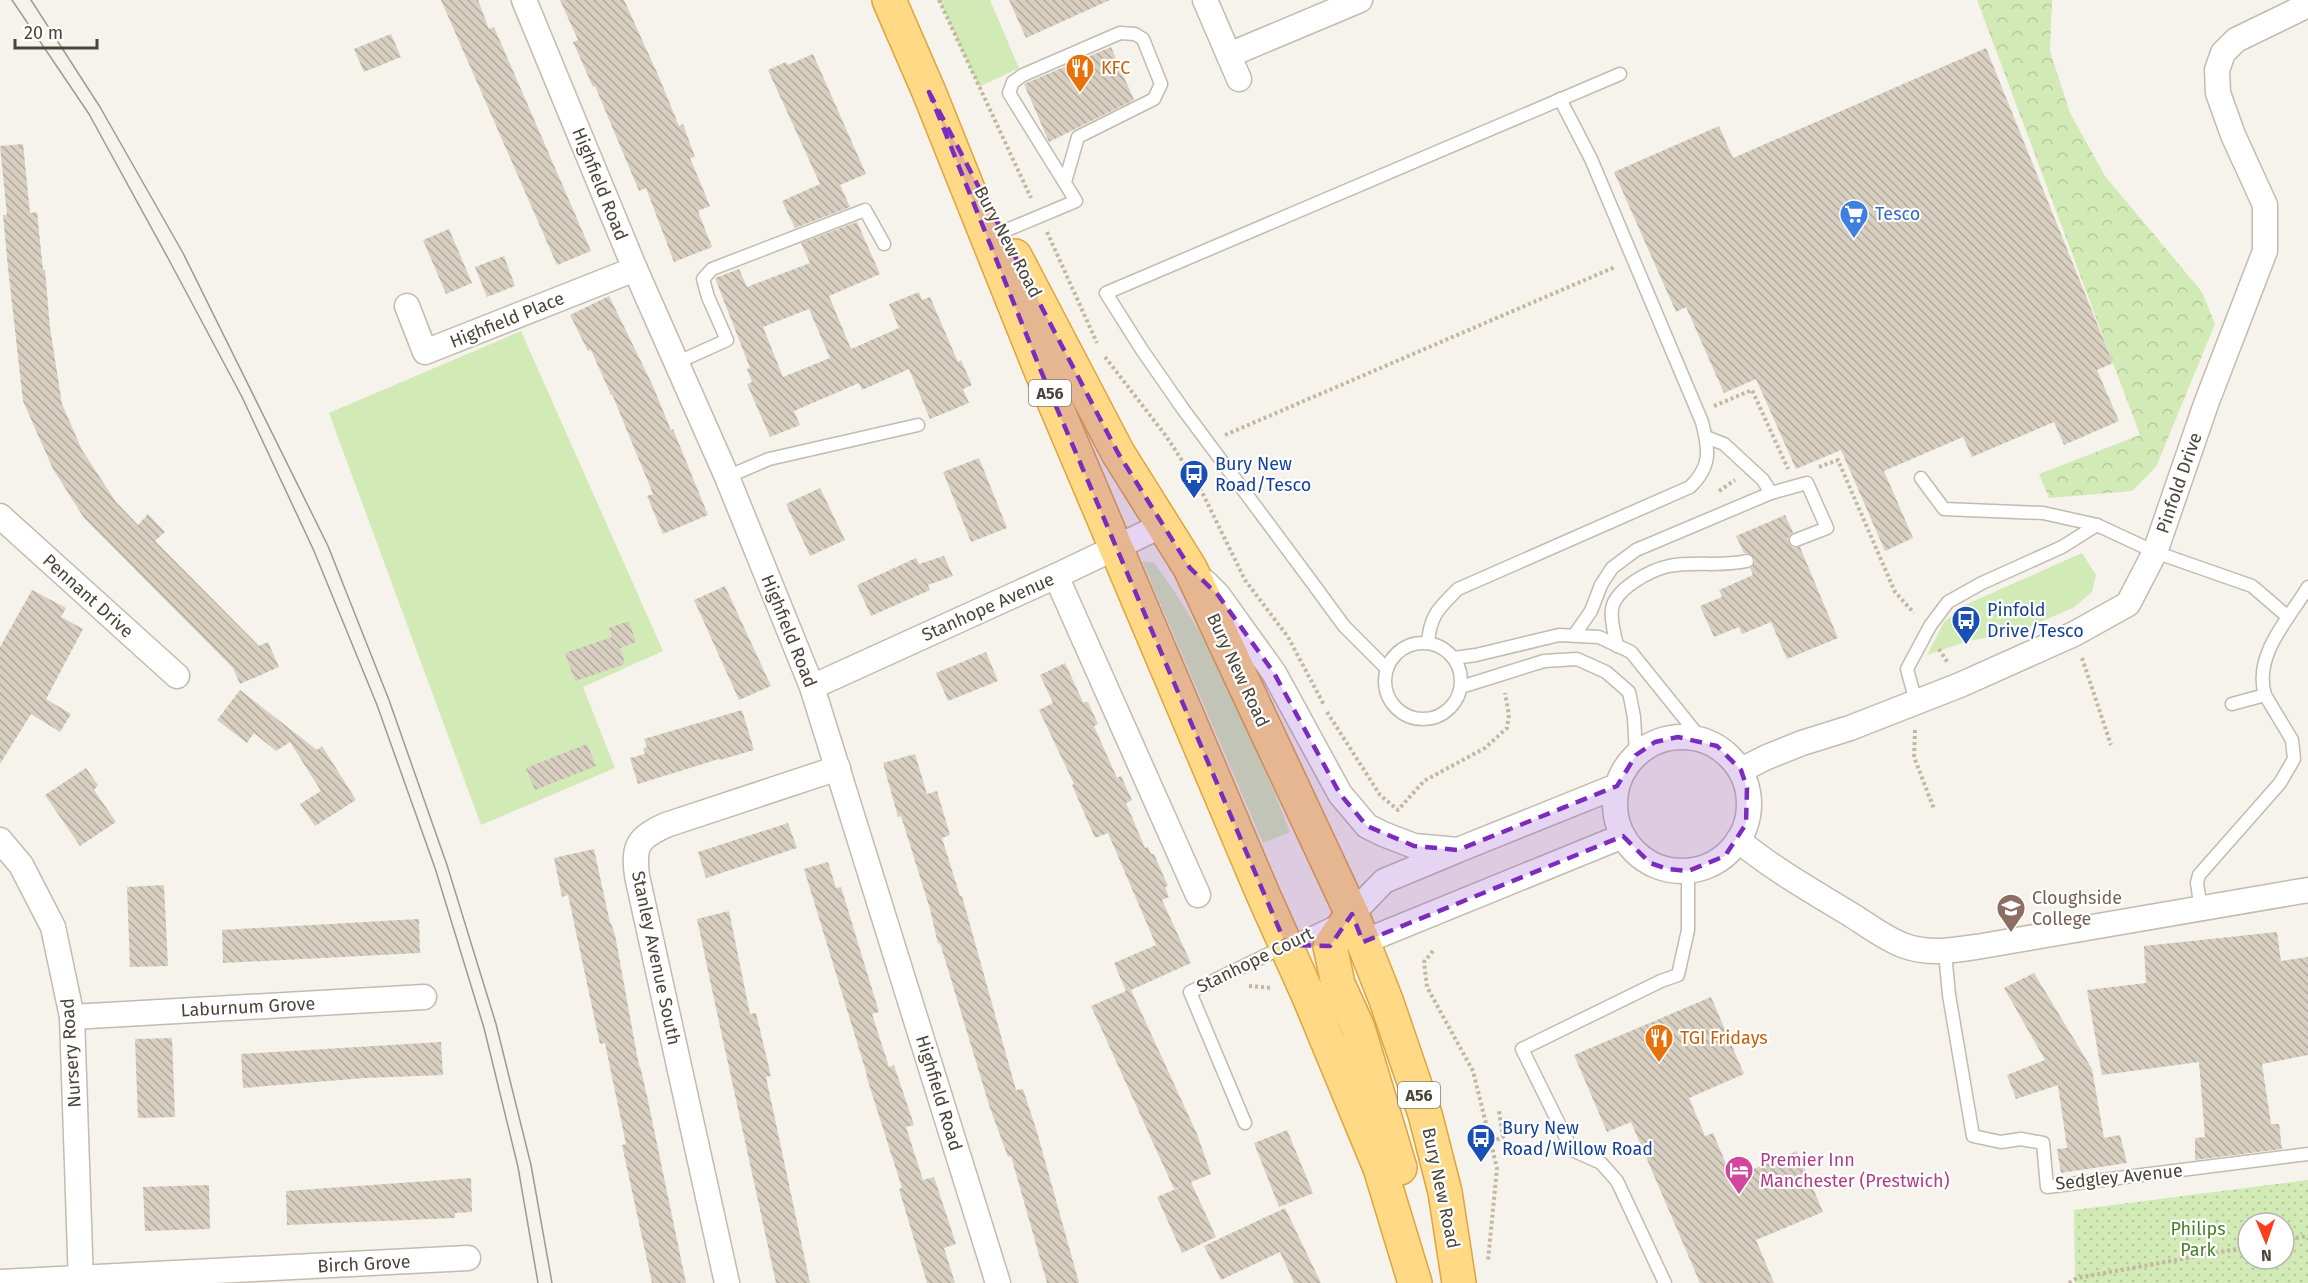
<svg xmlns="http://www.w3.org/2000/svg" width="2308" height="1283" viewBox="0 0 2308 1283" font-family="'Fira Sans',sans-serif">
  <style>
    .green { fill: #d2eab5 }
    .forest { fill: url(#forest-crowns) }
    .park { fill: url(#park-dots); fill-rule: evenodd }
    .building { fill: url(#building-back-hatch); fill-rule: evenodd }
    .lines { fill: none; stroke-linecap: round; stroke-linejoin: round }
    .service-casing { stroke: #c2bbae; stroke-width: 15 }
    .minor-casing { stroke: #c2bbae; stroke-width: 27 }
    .trunk-casing { stroke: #e0a43c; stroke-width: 36 }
    .path { stroke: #c4b79f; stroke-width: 4; stroke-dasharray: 3 3; stroke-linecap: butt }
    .service { stroke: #fff; stroke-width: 12 }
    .minor { stroke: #fff; stroke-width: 24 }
    .trunk { stroke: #ffd985; stroke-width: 33 }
    .tram { stroke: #9a9a9a; stroke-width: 1.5 }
    .marked { fill: #7b2cbf; fill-opacity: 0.2; stroke: #7b2cbf; stroke-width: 4.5; stroke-dasharray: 12 8; stroke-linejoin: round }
    .labels { text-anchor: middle; stroke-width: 4.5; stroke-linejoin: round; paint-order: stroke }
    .shield { fill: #fff; stroke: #817c74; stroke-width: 1.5 }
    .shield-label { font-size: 16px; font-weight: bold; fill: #4b4439 }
    .food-label { font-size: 18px; fill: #c56008; stroke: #fff; text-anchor: start }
    .street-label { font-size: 18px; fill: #4b4439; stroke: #fff }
    .shop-label { font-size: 18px; fill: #366cbe; stroke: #fff; text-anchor: start }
    .transit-label { font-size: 18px; fill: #164399; stroke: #fff; text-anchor: start }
    .education-label { font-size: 18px; fill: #785e54; stroke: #fff; text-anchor: start }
    .hotel-label { font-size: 18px; fill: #b23c85; stroke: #fff; text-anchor: start }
    .park-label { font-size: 18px; fill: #4a7f2a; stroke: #fff }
  </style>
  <defs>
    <pattern id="forest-crowns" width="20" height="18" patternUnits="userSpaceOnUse" patternTransform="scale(1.5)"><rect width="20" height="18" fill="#d2eab5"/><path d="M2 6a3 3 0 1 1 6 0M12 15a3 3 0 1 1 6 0" fill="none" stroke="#b6ca9c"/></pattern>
    <pattern id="park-dots" width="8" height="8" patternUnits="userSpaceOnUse" patternTransform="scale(1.5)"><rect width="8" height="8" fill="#d2eab5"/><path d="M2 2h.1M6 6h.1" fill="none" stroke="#b6ca9c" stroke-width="1.8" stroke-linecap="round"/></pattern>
    <pattern id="building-back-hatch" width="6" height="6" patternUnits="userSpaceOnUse" patternTransform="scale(1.5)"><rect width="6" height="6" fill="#d8cfc1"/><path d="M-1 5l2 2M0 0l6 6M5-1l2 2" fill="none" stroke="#b1aa9e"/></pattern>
  </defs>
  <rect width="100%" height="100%" fill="#f6f3ec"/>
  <g class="green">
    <path d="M939,0H990L1019,68L979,87Z"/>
    <path d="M521,331L663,651L583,687L615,768L481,825L329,413Z"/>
    <path d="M2082,553L2096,575L2092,592L2073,608L2017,632L1968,641L1927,655L1944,622L1965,605Z"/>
    <path d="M1142,561L1154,563C1212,638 1255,744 1290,832L1263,843Z"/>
  </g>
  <path class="forest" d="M1977,0H2052L2050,51L2070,113L2105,176L2202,292L2215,324L2156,467L2132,491L2049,498L2039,474L2140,435Z"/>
  <path class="park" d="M2308,1180V1283H2075L2074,1210ZM2248,1223H2284V1259H2248Z"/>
  <g class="building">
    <path d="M441,0H478L489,29L494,27L591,251L557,265Z"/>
    <path d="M560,0H624L659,77L679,126L683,124L695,157L690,158L710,206L698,211L712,247L674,262L646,188L639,191L595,86L593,87L573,42L578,40Z"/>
    <path d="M1009,0H1110L1026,38Z"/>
    <path d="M391,34L401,57L364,72L354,49Z"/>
    <path d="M1111,47L1134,100L1049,142L1024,84Z"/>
    <path d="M1986,48L2113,363L2097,370L2119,421L2064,445L2054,422L1972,457L1963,437L1884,471L1913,538L1885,551L1841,450L1796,469L1756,379L1724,393L1686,307L1676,312L1614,172L1719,126L1733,158Z"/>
    <path d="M813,54L866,174L840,185L850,207L795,228L782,201L820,184L768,70L786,62L788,65Z"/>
    <path d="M23,144L30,213L37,212L43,270H45L50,328L62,404L82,450L116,502L138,525L148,514L165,532L155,541L259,646L268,642L279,667L240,684L233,668L84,518L53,469L23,401L8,268L3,215H7L0,146Z"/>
    <path d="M857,222L880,274L829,296L851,349L899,328L889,304L919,292L922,300L930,297L958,362L961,360L972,385L963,389L969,403L930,419L909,369L862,390L859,383L794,411L800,425L770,437L747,384L752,382L747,369L750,368L715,278L739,269L747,287L810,263L801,243ZM809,309L830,358L783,377L763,327Z"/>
    <path d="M449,229L472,283L446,294L423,240Z"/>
    <path d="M504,256L515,286L487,297L475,267Z"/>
    <path d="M609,296L652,384L671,430L673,429L708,515L663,534L647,496L653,494L612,394L611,395L591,350L588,351L570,315Z"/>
    <path d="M979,458L1007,528L971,542L943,472Z"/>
    <path d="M820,488L845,540L810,556L786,504Z"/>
    <path d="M1785,515L1793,532L1788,538L1789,543L1794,548L1800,547L1838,638L1787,659L1771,622L1742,634L1739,627L1714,637L1700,606L1722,597L1719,590L1753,575L1750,568L1754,564L1755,559L1750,554L1744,553L1736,536Z"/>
    <path d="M944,556L953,576L928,585L930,590L871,616L857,585L916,558L919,564Z"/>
    <path d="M725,586L771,686L739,700L694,600Z"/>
    <path d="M32,590L66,608L61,617L83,629L46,699L71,714L60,732L31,714L0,764V647Z"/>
    <path d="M629,621L636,642L620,648L625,664L575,681L565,653L612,637L609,628Z"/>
    <path d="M986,652L998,681L948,701L936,673Z"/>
    <path d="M1065,663L1083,702H1088L1098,724L1094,726L1117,778L1121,776L1132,800L1126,803L1145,848L1148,847L1151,854H1154L1168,886L1165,887L1169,897L1162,900L1191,963L1131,990L1197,1134L1211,1174L1191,1182L1216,1237L1182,1253L1157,1197L1183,1186L1174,1189L1091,1006L1126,991L1114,963L1156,945L1108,833L1095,838L1072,785L1074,784L1039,710L1053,703L1040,675Z"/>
    <path d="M240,690L317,750L322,746L356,800L315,826L300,804L321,791L290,742L276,751L254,733L247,743L217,720Z"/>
    <path d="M742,710L754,750L720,760L719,759L638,784L630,758L645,754L643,748L647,747L644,739Z"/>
    <path d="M587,744L596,766L535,790L526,768Z"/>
    <path d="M915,754L927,794L937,791L950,835L942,838L960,896H962L1016,1090L1023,1089L1037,1132L1079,1283H1047L1011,1156L1008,1157L990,1108L940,943L938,944L930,909L901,816L898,817L883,763Z"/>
    <path d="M86,768L98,785L94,790L116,822L80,846L45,795Z"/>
    <path d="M788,823L797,848L706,878L698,852Z"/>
    <path d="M594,849L610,923H611L615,935L639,1066H640L647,1096L686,1283H652L622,1145L626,1144L605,1043L600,1044L568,895L562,897L554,858Z"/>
    <path d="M828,862L836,888L841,887L879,1012L872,1014L889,1067L894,1065L914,1125L906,1127L923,1180L934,1177L956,1244L944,1248L955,1283H927L899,1189L902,1188L866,1075H867L804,869Z"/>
    <path d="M164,885L168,966L130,967L127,887Z"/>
    <path d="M729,911L750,1014L756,1013L771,1076L766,1077L810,1283H776L719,1022L697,919Z"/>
    <path d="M419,919L420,953L223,963L222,930Z"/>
    <path d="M2277,932L2281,961L2308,957V1055L2262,1064L2271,1124H2279L2282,1149L2195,1160V1138L2205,1137L2199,1062L2102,1075L2087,990L2146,983L2144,946Z"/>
    <path d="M2034,973L2092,1069L2104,1138L2120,1135L2127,1163L2061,1173L2057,1149L2067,1148L2058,1085L2016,1099L2007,1075L2045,1060L2004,988Z"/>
    <path d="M1711,997L1744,1074L1689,1098L1705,1136L1713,1133L1732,1178L1797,1151L1823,1212L1756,1240L1774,1283H1700L1631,1122L1607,1132L1574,1055Z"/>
    <path d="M172,1038L175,1117L138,1118L135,1039Z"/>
    <path d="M441,1042L443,1075L365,1078L243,1088L241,1054Z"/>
    <path d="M1287,1130L1313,1193L1279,1207L1254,1143Z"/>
    <path d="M471,1178L472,1212L455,1213V1218L287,1225L286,1191Z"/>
    <path d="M209,1185L210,1229L145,1231L143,1187Z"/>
    <path d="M1285,1208L1321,1283H1294L1280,1252L1221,1280L1204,1246Z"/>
  </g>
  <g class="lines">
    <g class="service-casing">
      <g id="service">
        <path d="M1002,232L1076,201L1009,93L1013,82L1023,75L1120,33L1135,34L1143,39L1161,84L1154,99L1078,137L1065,182"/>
        <path d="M676,363L727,340L708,297L703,279L712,269L865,210L884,244"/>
        <path d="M1706,437L1724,444L1763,480L1771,493"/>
        <path d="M727,477L769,459L918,425"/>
        <path d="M1921,478L1944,509L2043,513L2097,525L2155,552L2252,586L2288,617"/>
        <path d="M1575,634L1591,611L1601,585L1612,568L1636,550L1771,493L1807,483L1827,528L1796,540"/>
        <circle cx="1423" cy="681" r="38"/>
        <path d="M1428,643C1430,615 1439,608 1458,589L1690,487C1712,466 1709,449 1702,422L1591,159L1560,99"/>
        <path d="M1617,646C1615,635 1610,620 1612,609C1615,589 1650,570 1669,566C1694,561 1721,567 1747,561"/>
        <path d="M1454,658L1476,655L1559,635L1599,637L1631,652L1701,739"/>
        <path d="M1387,669L1344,626L1314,585L1183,409L1142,350L1106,293L1620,74"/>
        <path d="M1461,687L1544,661L1577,659L1606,672L1629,692L1634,717L1636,755"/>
        <path d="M2265,695C2253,655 2289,619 2308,587"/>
        <path d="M1916,702L1907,669L1930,626L1948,602L1982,583L2062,547L2097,525"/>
        <path d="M2201,909L2197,883L2199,875L2280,783L2294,759L2292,740L2265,695L2232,704"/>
        <path d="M1945,952L1949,995L1973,1136L2001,1142L2021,1139L2043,1143L2047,1187L2308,1154"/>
        <path d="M1245,1123L1190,992L1337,921"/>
        <path d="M1665,1283L1617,1181L1601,1163L1572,1150L1522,1049L1661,981L1678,975L1688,930V871"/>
      </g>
    </g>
    <g class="minor-casing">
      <g id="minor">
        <path d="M524,0L635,269L727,477L812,687L998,1283"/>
        <path d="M1205,0L1239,79"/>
        <path d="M1229,55L1360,0"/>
        <path d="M407,306L425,352L635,269"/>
        <path d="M0,516L177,676"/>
        <path d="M1056,576L1198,895"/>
        <path d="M1205,582L1218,595L1274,673L1340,794L1367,826L1383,834L1414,846L1458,850L1617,786"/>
        <path d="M812,687L1056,576L1163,525"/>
        <circle cx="1682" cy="804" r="67"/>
        <path d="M1741,770L1767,757L1802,743L1850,728L1960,685L2074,634L2128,604L2155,552L2206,404L2265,251V205L2233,135L2218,93L2217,70L2223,53L2236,40L2308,5"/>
        <path d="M0,840L21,865L53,927L72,1017L81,1283"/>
        <path d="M1738,840C1774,870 1814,892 1853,916C1869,926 1887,940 1905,946C1931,955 1956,950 1982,946L2308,890"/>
        <path d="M1352,914L1384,881L1456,851"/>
        <path d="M1363,942L1623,836"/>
        <path d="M72,1017L424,997"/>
        <path d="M0,1282L468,1258"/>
        <path d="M727,1283L637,876C633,845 638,838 666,825L838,768"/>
      </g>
    </g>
    <g class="trunk-casing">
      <g id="trunk">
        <path d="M889,0L929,92L1041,371L1262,892L1309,997L1380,1168L1415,1283"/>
        <path d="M1015,256L1118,453L1190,568L1352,914L1386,1000L1425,1114L1445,1192L1459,1283"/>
        <path d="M1352,914L1330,946L1338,984L1358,1028L1400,1168"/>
      </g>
    </g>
    <g class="path">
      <path d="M939,0L1031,198"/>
      <path d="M1047,232L1097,343"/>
      <path d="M1105,357L1166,436L1183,462L1201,490L1245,580L1288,637L1324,705"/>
      <path d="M1714,406L1752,390L1788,469"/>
      <path d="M1225,435L1615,267"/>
      <path d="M1819,467L1838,460L1895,592L1914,613"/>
      <path d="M1719,491L1735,480"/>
      <path d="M1939,649L1948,663"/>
      <path d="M2082,658L2111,745"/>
      <path d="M1327,712L1380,795L1398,810L1424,781L1485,748L1507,728L1509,715L1505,693"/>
      <path d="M1915,730L1914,757L1934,809"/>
      <path d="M1433,951L1424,962L1427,987L1473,1071L1497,1168L1488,1261"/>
      <path d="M1249,986L1272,988"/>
      <path d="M1491,1142L1503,1137L1499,1111"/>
      <path d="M2284,1240L2308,1236"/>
      <path d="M2069,1283L2077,1278L2248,1247"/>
    </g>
    <use href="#service" class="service"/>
    <use href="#minor" class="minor"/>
    <use href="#trunk" class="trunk"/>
    <g class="tram">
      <path d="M12,0L89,114L169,260L242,397L314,551L377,705L435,868L484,1028L518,1167L538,1283"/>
      <path d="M31,0L100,107L183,253L328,546L389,700L447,865L496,1024L531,1165L552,1283"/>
    </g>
  </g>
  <path class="marked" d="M929,92L1118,453L1190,568L1218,595L1274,673L1340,794L1367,826L1414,846L1458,850L1617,786L1636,755L1655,742L1678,737L1717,746L1741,770L1747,788L1746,824L1725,856L1688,871L1668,869L1650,863L1623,836L1363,942L1352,914L1330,946L1286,945L1041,371Z"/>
  <defs>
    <g id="restaurant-pin" transform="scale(1.5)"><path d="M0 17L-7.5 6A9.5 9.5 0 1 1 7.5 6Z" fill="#e8710a" stroke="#fff"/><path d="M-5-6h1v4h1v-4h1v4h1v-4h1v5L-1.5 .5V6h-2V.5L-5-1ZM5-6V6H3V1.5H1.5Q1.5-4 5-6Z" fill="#fff"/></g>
    <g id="supermarket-pin" transform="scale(1.5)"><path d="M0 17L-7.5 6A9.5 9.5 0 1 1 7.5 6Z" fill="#3f7fe0" stroke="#fff"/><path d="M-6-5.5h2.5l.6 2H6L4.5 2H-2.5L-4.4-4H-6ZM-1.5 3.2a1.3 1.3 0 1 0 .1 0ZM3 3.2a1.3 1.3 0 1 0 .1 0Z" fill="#fff"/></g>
    <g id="bus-pin" transform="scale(1.5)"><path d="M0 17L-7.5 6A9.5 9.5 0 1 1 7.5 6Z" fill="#1a4fb4" stroke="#fff"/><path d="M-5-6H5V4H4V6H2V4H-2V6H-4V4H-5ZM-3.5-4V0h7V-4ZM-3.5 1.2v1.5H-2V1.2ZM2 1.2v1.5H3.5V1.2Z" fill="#fff"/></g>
    <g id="school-pin" transform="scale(1.5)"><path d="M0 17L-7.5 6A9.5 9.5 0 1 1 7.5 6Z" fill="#8d6e63" stroke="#fff"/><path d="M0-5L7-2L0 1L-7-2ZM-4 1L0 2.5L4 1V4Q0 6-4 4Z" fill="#fff"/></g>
    <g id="hotel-pin" transform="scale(1.5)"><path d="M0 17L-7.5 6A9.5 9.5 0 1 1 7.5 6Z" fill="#d1479c" stroke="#fff"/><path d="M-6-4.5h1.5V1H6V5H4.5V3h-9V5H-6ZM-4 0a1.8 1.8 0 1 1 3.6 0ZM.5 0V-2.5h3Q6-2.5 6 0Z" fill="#fff"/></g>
  </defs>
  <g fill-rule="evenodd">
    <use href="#restaurant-pin" x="1080" y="68"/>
    <use href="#supermarket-pin" x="1854" y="214"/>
    <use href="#bus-pin" x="1194" y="474"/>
    <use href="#bus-pin" x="1966" y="620"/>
    <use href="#school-pin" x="2011" y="908"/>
    <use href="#restaurant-pin" x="1659" y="1038"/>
    <use href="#bus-pin" x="1481" y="1138"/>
    <use href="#hotel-pin" x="1739" y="1170"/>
  </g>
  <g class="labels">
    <g class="shield">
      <rect x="1029" y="380" width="42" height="26" rx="4.5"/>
      <rect x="1398" y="1082" width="42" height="26" rx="4.5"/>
    </g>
    <g class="shield-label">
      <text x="1050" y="399">A56</text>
      <text x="1419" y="1101">A56</text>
    </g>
    <g class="food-label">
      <text x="1101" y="74">KFC</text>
      <text x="1680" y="1044">TGI Fridays</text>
    </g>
    <g class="street-label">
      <text transform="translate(600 184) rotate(68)" y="6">Highfield Road</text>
      <text transform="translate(1008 242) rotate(62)" y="6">Bury New Road</text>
      <text transform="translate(507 320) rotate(-22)" y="6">Highfield Place</text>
      <text transform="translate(2179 483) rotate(-71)" y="6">Pinfold Drive</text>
      <text transform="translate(88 596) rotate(42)" y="6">Pennant Drive</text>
      <text transform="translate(988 607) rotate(-24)" y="6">Stanhope Avenue</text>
      <text transform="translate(789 631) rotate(68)" y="6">Highfield Road</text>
      <text transform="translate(1238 670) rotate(65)" y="6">Bury New Road</text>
      <text transform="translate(656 958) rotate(78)" y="6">Stanley Avenue South</text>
      <text transform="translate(1255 960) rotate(-26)" y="6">Stanhope Court</text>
      <text transform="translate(248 1007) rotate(-3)" y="6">Laburnum Grove</text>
      <text transform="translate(71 1053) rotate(-94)" y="6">Nursery Road</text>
      <text transform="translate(939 1093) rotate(73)" y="6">Highfield Road</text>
      <text transform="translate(2119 1177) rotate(-6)" y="6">Sedgley Avenue</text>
      <text transform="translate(1441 1188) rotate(78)" y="6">Bury New Road</text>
      <text transform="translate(364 1264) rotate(-3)" y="6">Birch Grove</text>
    </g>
    <g class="shop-label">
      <text x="1875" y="220">Tesco</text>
    </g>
    <g class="transit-label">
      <text x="1215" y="470">Bury New<tspan x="1215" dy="21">Road/Tesco</tspan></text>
      <text x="1987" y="616">Pinfold<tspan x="1987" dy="21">Drive/Tesco</tspan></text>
      <text x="1502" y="1134">Bury New<tspan x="1502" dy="21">Road/Willow Road</tspan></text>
    </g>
    <g class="education-label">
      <text x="2032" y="904">Cloughside<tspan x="2032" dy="21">College</tspan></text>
    </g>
    <g class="hotel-label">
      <text x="1760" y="1166">Premier Inn<tspan x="1760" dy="21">Manchester (Prestwich)</tspan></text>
    </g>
    <g class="park-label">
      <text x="2198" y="1235">Philips<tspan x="2198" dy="21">Park</tspan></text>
    </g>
  </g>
  <g transform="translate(2266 1241) rotate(178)"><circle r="28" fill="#ffffff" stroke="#b7b4b0" stroke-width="1.5"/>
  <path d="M0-4.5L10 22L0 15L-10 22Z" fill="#fc3f1d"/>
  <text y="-9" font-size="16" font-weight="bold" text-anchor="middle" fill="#4b4439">N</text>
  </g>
  <path d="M15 39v9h82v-9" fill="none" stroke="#4b4439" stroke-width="3"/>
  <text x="24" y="39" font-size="18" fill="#4b4439" stroke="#ffffff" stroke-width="4.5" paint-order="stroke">20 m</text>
</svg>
